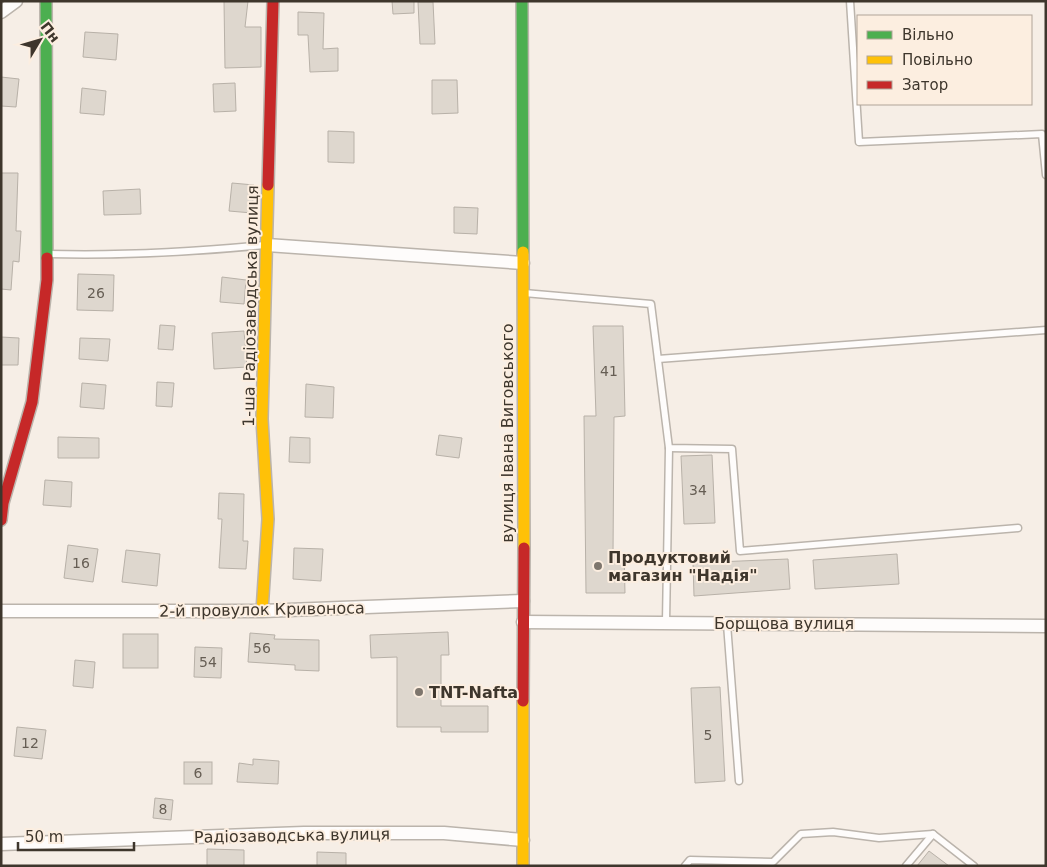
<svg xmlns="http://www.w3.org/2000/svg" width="1047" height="867" viewBox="0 0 1047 867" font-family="'DejaVu Sans',sans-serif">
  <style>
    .building { fill: #ded7ce; stroke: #b8b1a8 }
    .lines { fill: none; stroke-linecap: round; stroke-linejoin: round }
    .lane-casing { stroke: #bbb4ac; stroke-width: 9 }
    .street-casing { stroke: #bbb4ac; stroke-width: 15 }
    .fast-casing { stroke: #bbb4ac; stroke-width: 14 }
    .slow-casing { stroke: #bbb4ac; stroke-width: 14 }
    .jam-casing { stroke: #bbb4ac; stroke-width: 14 }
    .lane { stroke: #fefcfb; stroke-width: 6 }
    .street { stroke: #fefcfb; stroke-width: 12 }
    .fast { stroke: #4caf50; stroke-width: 11 }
    .slow { stroke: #ffc107; stroke-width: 11 }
    .jam { stroke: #c62828; stroke-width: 11 }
    .poi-dot { fill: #7e766d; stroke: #fceee0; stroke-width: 2 }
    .labels { text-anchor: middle; stroke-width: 4; stroke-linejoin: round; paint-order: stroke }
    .number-label { font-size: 14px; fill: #665e54 }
    .street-label { font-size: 16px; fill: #3e362c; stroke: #fceee0 }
    .poi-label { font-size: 16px; font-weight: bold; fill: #3e362c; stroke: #fceee0; text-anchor: start }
  </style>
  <rect width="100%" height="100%" fill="#f6eee6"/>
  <g class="building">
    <path d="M224,1H248L245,27H261V67L225,68Z"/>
    <path d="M392,1H414V13L393,14Z"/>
    <path d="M418,2H433L435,44H420Z"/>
    <path d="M298,12L324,13L323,49L338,48V71L310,72L308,35H298Z"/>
    <path d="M85,32L118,34L116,60L83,57Z"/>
    <path d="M1,77L19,79L16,107L1,106Z"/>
    <path d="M432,80H457L458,113L432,114Z"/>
    <path d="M235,83L236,111L214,112L213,84Z"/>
    <path d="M82,88L106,91L104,115L80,113Z"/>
    <path d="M328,131L354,132V163L328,162Z"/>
    <path d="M1,173H18L16,231H21L19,262L13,261L11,290L1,289Z"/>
    <path d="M232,183L254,185L252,213L229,211Z"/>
    <path d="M140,189L141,214L104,215L103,191Z"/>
    <path d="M454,207L478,208L477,234L454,233Z"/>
    <path d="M78,274L114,275L113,311L77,310Z"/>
    <path d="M222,277L246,280L244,304L220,302Z"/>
    <path d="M160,325L175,326L173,350L158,349Z"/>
    <path d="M593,326H623L625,416L614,417L613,555L624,554L625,593H586L584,416H596Z"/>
    <path d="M244,331L247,367L214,369L212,333Z"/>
    <path d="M1,337L19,338L18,365H1Z"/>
    <path d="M80,338L110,339L108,361L79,359Z"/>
    <path d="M157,382L174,383L172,407L156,406Z"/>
    <path d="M82,383L106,385L104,409L80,407Z"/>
    <path d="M306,384L334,387L333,418L305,417Z"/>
    <path d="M439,435L462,438L459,458L436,455Z"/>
    <path d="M58,437L99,438V458H58Z"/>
    <path d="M290,437L310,438V463L289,462Z"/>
    <path d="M712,455L715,523L684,524L681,456Z"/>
    <path d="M45,480L72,482L71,507L43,505Z"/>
    <path d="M219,493L244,494L243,541H248L246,569L219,568L222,519H218Z"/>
    <path d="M68,545L98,549L93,582L64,578Z"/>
    <path d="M294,548L323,549L321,581L293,579Z"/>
    <path d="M126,550L160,554L157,586L122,582Z"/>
    <path d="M897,554L899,584L815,589L813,560Z"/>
    <path d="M788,559L790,589L694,596L693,563Z"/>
    <path d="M448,632L449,655H441V706H488V732H441V727H397V657L371,658L370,635Z"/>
    <path d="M250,633L275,635L274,639L319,640V671L295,670V665L248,662Z"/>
    <rect x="123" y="634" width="35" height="34"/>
    <path d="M195,647L222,648L221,678L194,677Z"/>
    <path d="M75,660L95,662L93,688L73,686Z"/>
    <path d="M720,687L725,781L695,783L691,688Z"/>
    <path d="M17,727L46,730L42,759L14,756Z"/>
    <path d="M253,759L279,761L278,784L237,782L239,763L253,765Z"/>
    <rect x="184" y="762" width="28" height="22"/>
    <path d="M155,798L173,800L171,820L153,818Z"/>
    <path d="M207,849L244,850V866H207Z"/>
    <path d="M929,851L949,866H917Z"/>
    <path d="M317,852L346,853V866H317Z"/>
  </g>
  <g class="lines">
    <g class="lane-casing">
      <g id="lane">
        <path d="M850,1L859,142L1042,134L1046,175"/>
        <path d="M48,254C121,256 193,252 265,245"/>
        <path d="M524,293L651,304L669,448L732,449L740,551L1018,528"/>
        <path d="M658,359L1046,330"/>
        <path d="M666,622L669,448"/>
        <path d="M727,624L739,781"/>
        <path d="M685,866L690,860L773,862L801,834L833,832L879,838L933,834"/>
        <path d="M906,866L933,834L974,866"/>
      </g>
    </g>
    <g class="street-casing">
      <g id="street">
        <path d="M1,12L16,1"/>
        <path d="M267,245L523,263"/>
        <path d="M1,611H262L523,601"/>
        <path d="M523,622L1046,626"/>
        <path d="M1,844L304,833H444L523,840"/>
      </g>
    </g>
    <g class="fast-casing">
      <g id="fast">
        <path d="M46,1L47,258"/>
        <path d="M522,1L523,252"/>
      </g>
    </g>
    <g class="slow-casing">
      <g id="slow">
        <path d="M523,252L524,548"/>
        <path d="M262,611L268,519L262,419L268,185"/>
        <path d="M523,866V701"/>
      </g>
    </g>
    <g class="jam-casing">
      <g id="jam">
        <path d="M268,185L273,1"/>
        <path d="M1,520L3,503L32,402L47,280V258"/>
        <path d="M523,701L524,548"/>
      </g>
    </g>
    <use href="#lane" class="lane"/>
    <use href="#street" class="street"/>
    <use href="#fast" class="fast"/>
    <use href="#slow" class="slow"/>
    <use href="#jam" class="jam"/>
  </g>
  <g class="poi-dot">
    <circle cx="598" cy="566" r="5"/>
    <circle cx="419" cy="692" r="5"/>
  </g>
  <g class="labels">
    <g class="number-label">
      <text x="96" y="298">26</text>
      <text x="609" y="376">41</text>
      <text x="698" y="495">34</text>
      <text x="81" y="568">16</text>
      <text x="262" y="653">56</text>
      <text x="208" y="667">54</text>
      <text x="708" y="740">5</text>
      <text x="30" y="748">12</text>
      <text x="198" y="778">6</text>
      <text x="163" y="814">8</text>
    </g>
    <g class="street-label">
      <text transform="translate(250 306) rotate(-89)" y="6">1-ша Радіозаводська вулиця</text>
      <text transform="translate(507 433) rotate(-90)" y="6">вулиця Івана Виговського</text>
      <text transform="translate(262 609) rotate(-1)" y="6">2-й провулок Кривоноса</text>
      <text x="784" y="629">Борщова вулиця</text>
      <text transform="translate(292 835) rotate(-1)" y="6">Радіозаводська вулиця</text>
    </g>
    <g class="poi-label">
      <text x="608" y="563">Продуктовий<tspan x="608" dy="18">магазин "Надія"</tspan></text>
      <text x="429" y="698">TNT-Nafta</text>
    </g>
  </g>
  <rect width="1047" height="867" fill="none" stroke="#3e362c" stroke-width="5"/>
  <rect x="857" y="15" width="175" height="90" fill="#fceee0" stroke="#b0a498"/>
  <rect x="867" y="31" width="25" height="8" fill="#4caf50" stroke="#b0a498"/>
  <text x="902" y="40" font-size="15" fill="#3e362c">Вільно</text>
  <rect x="867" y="56" width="25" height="8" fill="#ffc107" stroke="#b0a498"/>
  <text x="902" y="65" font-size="15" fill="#3e362c">Повільно</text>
  <rect x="867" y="81" width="25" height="8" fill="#c62828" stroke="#b0a498"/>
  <text x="902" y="90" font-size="15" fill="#3e362c">Затор</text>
  <g transform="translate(40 40) rotate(52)" stroke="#fceee0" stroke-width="4" paint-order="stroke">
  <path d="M0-4L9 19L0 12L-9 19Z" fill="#3e362c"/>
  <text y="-8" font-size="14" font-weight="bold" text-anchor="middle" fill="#3e362c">Пн</text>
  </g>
  <path d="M18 842v8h116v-8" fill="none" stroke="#3e362c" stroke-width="2.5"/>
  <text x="25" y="842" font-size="15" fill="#3e362c" stroke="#fceee0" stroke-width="4" paint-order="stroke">50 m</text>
</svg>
